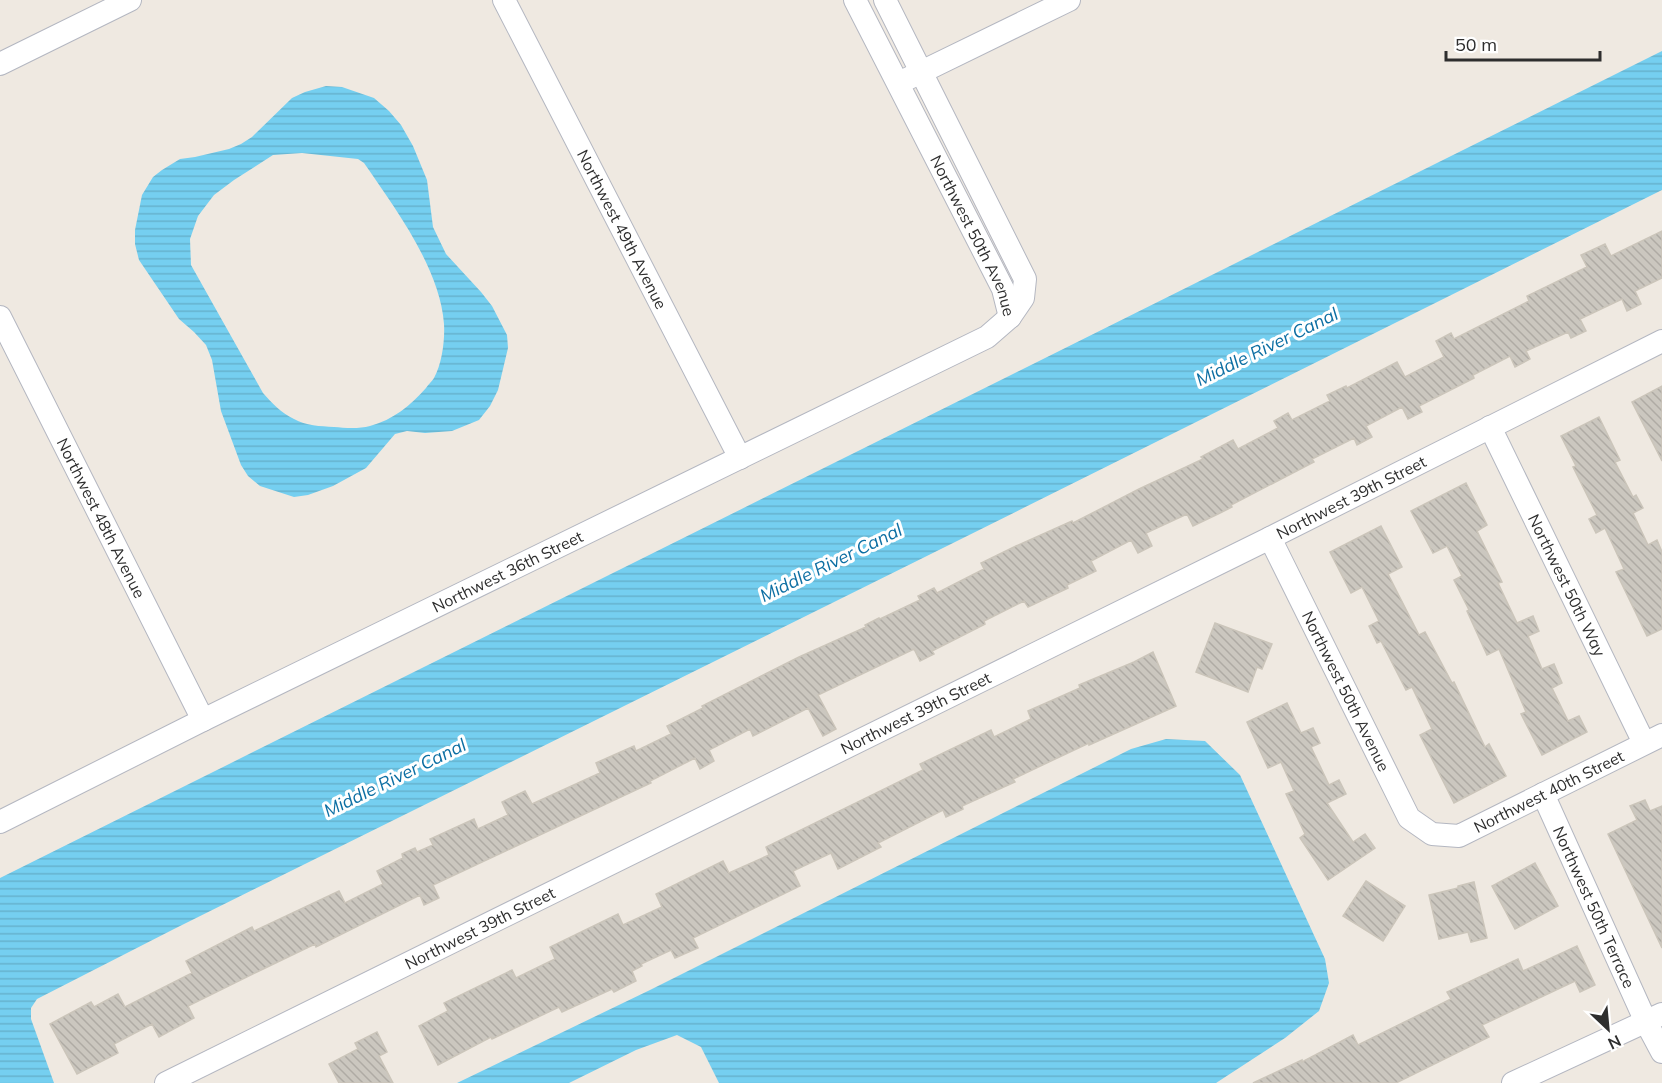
<svg xmlns="http://www.w3.org/2000/svg" width="1662" height="1083" viewBox="0 0 1662 1083" font-family="Mulish,sans-serif">
  <style>
    .water { fill: url(#water-rules); fill-rule: evenodd }
    .building { fill: url(#building-back-hatch); stroke: #cbc5ba; stroke-width: 1.5 }
    .lines { fill: none; stroke-linecap: round; stroke-linejoin: round }
    .minor-casing { stroke: #b4b7c1; stroke-width: 24 }
    .minor { stroke: #fff; stroke-width: 22 }
    .labels { text-anchor: middle; stroke-width: 6; stroke-linejoin: round; paint-order: stroke }
    .street-label { font-size: 16px; fill: #2e2e2e; stroke: #fff }
    .water-label { font-size: 18px; font-style: italic; fill: #0d6fa3; stroke: #fff }
  </style>
  <defs>
    <pattern id="water-rules" width="6" height="5" patternUnits="userSpaceOnUse" patternTransform="scale(1.5)"><rect width="6" height="5" fill="#75cff0"/><path d="M0 2.5h6" fill="none" stroke="#66b2ce"/></pattern>
    <pattern id="building-back-hatch" width="6" height="6" patternUnits="userSpaceOnUse" patternTransform="scale(1.5)"><rect width="6" height="6" fill="#cbc7bf"/><path d="M-1 5l2 2M0 0l6 6M5-1l2 2" fill="none" stroke="#afaba4"/></pattern>
  </defs>
  <rect width="100%" height="100%" fill="#efe9e1"/>
  <g class="water">
    <path d="M1662,51V190L947,546L174,929L37,999L31,1008V1019L54,1083H0V878Z"/>
    <path d="M326,86L342,87L374,98L389,111L401,125L413,146L427,180L433,227L446,254L481,292L492,306L507,335L508,348L498,390L490,406L479,420L452,431L425,433L407,431L395,434L366,468L333,486L308,495L294,497L260,486L248,476L241,465L221,411L212,360L206,345L194,332L179,319L139,260L135,244V230L142,195L153,177L162,170L180,159L195,157L229,149L241,144L252,137L292,98L305,92ZM302,153L358,159L364,163C395,208 440,268 444,324C445,340 442,364 434,378C432,381 428,385 426,388C411,405 393,420 370,426C359,429 345,428 334,427C320,426 306,426 294,419C281,413 272,403 263,393L191,265L190,239L198,216L214,195L234,180L273,155Z"/>
    <path d="M1166,739L1205,741L1240,775L1325,959L1329,983L1319,1011L1285,1038L1216,1083H719L701,1047L677,1035L636,1050L569,1083H457L650,990L1131,749Z"/>
  </g>
  <g class="building">
    <path d="M1662,231V278L1635,291L1641,304L1627,311L1622,299L1580,319L1586,331L1571,338L1568,332L1526,351L1530,359L1515,367L1510,356L1473,375L1474,378L1419,406L1422,412L1408,419L1402,407L1366,426L1372,437L1357,445L1354,438L1312,459L1314,462L1231,505L1232,507L1218,514L1193,526L1187,514L1146,533L1152,546L1138,553L1131,540L1091,561L1096,571L1067,585L1068,588L1028,607L1024,601L984,621L985,624L932,651L934,654L920,661L914,649L818,695L836,729L823,736L808,708L753,736L750,729L709,750L714,761L700,769L695,758L650,781L651,783L433,885L439,898L424,905L420,895L316,947L315,944L259,971L188,1006L194,1018L159,1037L152,1024L114,1044L118,1053L77,1074L50,1024L91,1002L94,1007L118,994L125,1007L192,973L186,961L252,927L254,931L339,891L345,903L383,884L377,871L403,858L402,854L415,848L417,852L433,845L430,839L474,819L478,829L508,815L502,802L525,791L532,804L600,773L596,763L634,746L636,751L671,734L667,726L703,708L702,706L799,657L866,627L865,625L879,618L880,619L920,600L918,596L934,588L937,593L984,569L981,563L1016,546L1072,521L1073,523L1139,489L1203,459L1201,457L1233,440L1238,449L1278,428L1274,421L1288,413L1292,420L1330,401L1327,395L1346,386L1347,388L1397,362L1405,377L1444,357L1436,341L1451,333L1454,339L1529,301L1527,296L1587,267L1581,255L1605,244L1611,256Z"/>
    <path d="M1662,386V461L1632,402Z"/>
    <path d="M1599,417L1620,460L1615,462L1633,497L1636,495L1643,508L1633,513L1648,545L1657,540L1662,552V629L1647,636L1616,572L1624,569L1605,528L1596,533L1589,519L1597,515L1573,467L1576,466L1561,436Z"/>
    <path d="M1466,483L1487,525L1477,531L1502,582L1498,583L1517,623L1533,616L1539,631L1528,636L1542,669L1554,664L1562,683L1552,688L1568,721L1579,716L1587,732L1542,755L1521,714L1526,712L1499,649L1487,655L1467,611L1469,610L1454,580L1462,576L1447,546L1433,553L1411,511Z"/>
    <path d="M1381,526L1402,567L1388,574L1419,635L1425,632L1452,683L1454,682L1485,747L1489,744L1506,776L1454,803L1420,735L1432,729L1412,687L1406,690L1381,641L1377,643L1369,626L1379,621L1362,587L1351,593L1330,552Z"/>
    <path d="M1215,623L1272,644L1262,669L1257,667L1248,692L1196,672Z"/>
    <path d="M1153,652L1176,706L1089,745V743L1013,779L1015,782L962,806L963,809L946,817L943,810L878,843L881,847L838,869L831,853L793,871L800,886L693,938L698,948L675,958L671,950L641,964L642,966L632,971L636,981L614,992L612,989L562,1012L559,1007L492,1039L491,1037L438,1065L419,1026L448,1011L444,1003L512,970L516,978L555,959L550,947L618,914L623,925L662,907L656,894L723,861L729,873L769,855L766,847L923,770L920,764L991,730L994,737L1031,719L1028,711L1080,688L1079,685L1134,662Z"/>
    <path d="M1287,703L1301,733L1313,728L1320,743L1311,747L1329,785L1339,780L1346,794L1327,803L1353,842L1365,834L1375,848L1328,880L1300,838L1305,834L1286,794L1294,791L1281,762L1268,768L1247,722Z"/>
    <path d="M1645,800L1650,811L1662,806V948L1608,834L1637,820L1630,806Z"/>
    <path d="M1535,863L1558,906L1515,929L1492,886Z"/>
    <path d="M1366,881L1405,906L1383,941L1343,916Z"/>
    <path d="M1474,882L1487,938L1471,942L1468,932L1439,939L1429,895L1458,888V886Z"/>
    <path d="M1577,946L1595,985L1580,992L1575,981L1482,1025L1489,1037L1396,1083H1253L1302,1060V1062L1353,1035L1358,1045L1451,999L1447,992L1518,959L1523,971Z"/>
    <path d="M377,1032L387,1052L379,1056L393,1083H339L329,1064L358,1049L355,1043Z"/>
  </g>
  <g class="lines">
    <g class="minor-casing">
      <g id="minor">
        <path id="s1" d="M504,0L740,458"/>
        <path id="s2" d="M855,0L1003,289L1010,317"/>
        <path d="M0,64L130,0"/>
        <path d="M907,79L1069,0"/>
        <path id="s3" d="M0,317L203,720"/>
        <path id="s4" d="M1490,427L1644,743"/>
        <path id="s5" d="M1270,538L1409,818L1432,834L1459,836L1662,735"/>
        <path id="s6" d="M1543,794L1646,1022L1662,1052"/>
        <path id="s7" d="M0,822L203,720L987,337L1010,317L1023,298L1025,279L885,0"/>
        <path id="s8" d="M166,1083L1270,538L1662,341"/>
        <path d="M1513,1083L1662,1014"/>
      </g>
    </g>
    <use href="#minor" class="minor"/>
  </g>
  <g class="labels">
    <g class="street-label">
      <text dy="6" stroke="none"><textPath href="#s1" startOffset="258">Northwest 49th Avenue</textPath></text>
      <text dy="6" stroke="none"><textPath href="#s2" startOffset="264">Northwest 50th Avenue</textPath></text>
      <text dy="6" stroke="none"><textPath href="#s8" startOffset="1322">Northwest 39th Street</textPath></text>
      <text dy="6" stroke="none"><textPath href="#s3" startOffset="225">Northwest 48th Avenue</textPath></text>
      <text dy="6" stroke="none"><textPath href="#s7" startOffset="566">Northwest 36th Street</textPath></text>
      <text dy="6" stroke="none"><textPath href="#s4" startOffset="176">Northwest 50th Way</textPath></text>
      <text dy="6" stroke="none"><textPath href="#s5" startOffset="171">Northwest 50th Avenue</textPath></text>
      <text dy="6" stroke="none"><textPath href="#s8" startOffset="836">Northwest 39th Street</textPath></text>
      <text dy="6" stroke="none"><textPath href="#s5" startOffset="468">Northwest 40th Street</textPath></text>
      <text dy="6" stroke="none"><textPath href="#s6" startOffset="124">Northwest 50th Terrace</textPath></text>
      <text dy="6" stroke="none"><textPath href="#s8" startOffset="350">Northwest 39th Street</textPath></text>
    </g>
    <g class="water-label">
      <text transform="translate(1267 347) rotate(-26)" y="6">Middle River Canal</text>
      <text transform="translate(831 563) rotate(-26)" y="6">Middle River Canal</text>
      <text transform="translate(395 778) rotate(-26)" y="6">Middle River Canal</text>
    </g>
  </g>
  <g transform="translate(1608 1029) rotate(154)" stroke="#ffffff" stroke-width="4.5" paint-order="stroke">
  <path d="M0-4.5L10 22L0 15L-10 22Z" fill="#2e2e2e"/>
  <text y="-9" font-size="16" font-weight="bold" text-anchor="middle" fill="#2e2e2e">N</text>
  </g>
  <path d="M1446 51v9h154v-9" fill="none" stroke="#2e2e2e" stroke-width="3"/>
  <text x="1455" y="51" font-size="18" fill="#2e2e2e" stroke="#ffffff" stroke-width="4.5" paint-order="stroke">50 m</text>
</svg>
